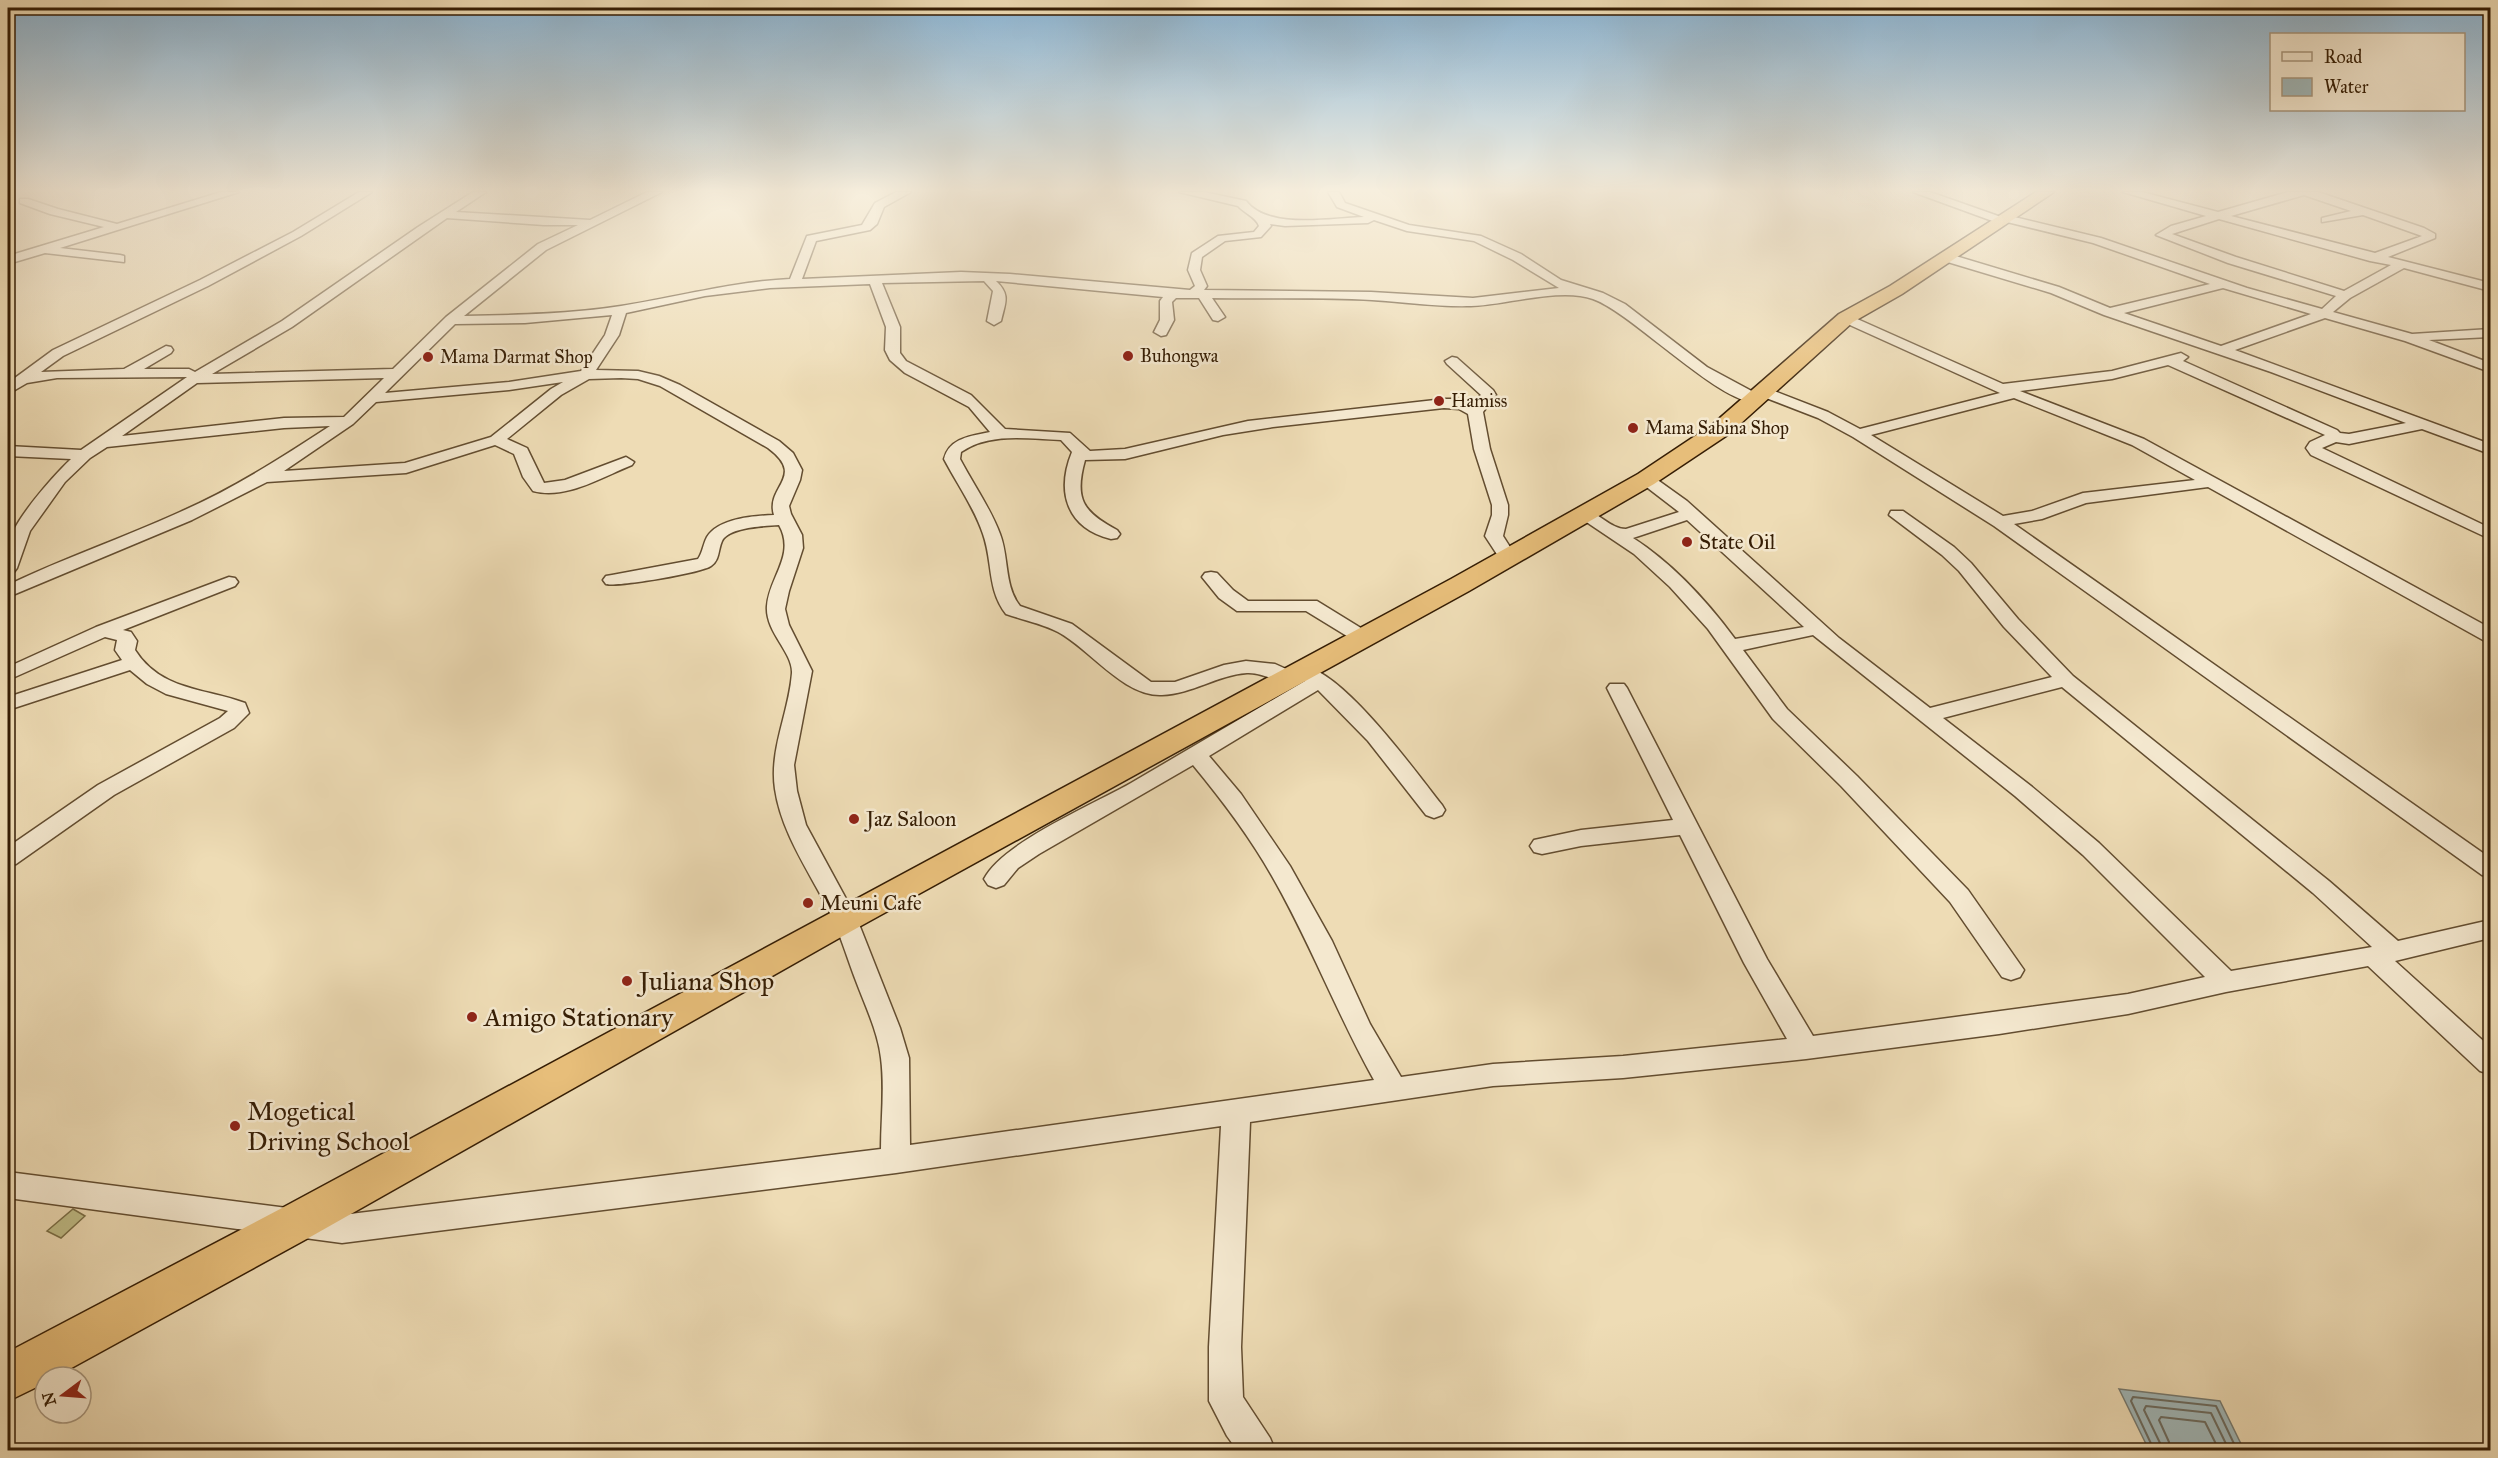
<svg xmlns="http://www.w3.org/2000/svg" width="2498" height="1458" viewBox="0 0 2498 1458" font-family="'IM FELL Great Primer',serif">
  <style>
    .green { fill: #c0be88; stroke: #7a6e46; stroke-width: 1.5 }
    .water { fill: #a0b8ba; stroke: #757a71; stroke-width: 1.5 }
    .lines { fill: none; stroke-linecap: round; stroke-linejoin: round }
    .shore { stroke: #6a6a5f; stroke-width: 2 }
    .minor-casing { stroke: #634d30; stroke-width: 3 }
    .highway-casing { stroke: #351d04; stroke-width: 3 }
    .minor { fill: #f4e8cf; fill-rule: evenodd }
    .highway { fill: #e7be7a; fill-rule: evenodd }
    .poi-dot { fill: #8f2418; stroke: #f4e8cf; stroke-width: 2 }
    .labels { text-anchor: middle; stroke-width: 5; stroke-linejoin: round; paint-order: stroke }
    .far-poi-label { font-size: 18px; fill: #351d04; stroke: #f4e8cf; text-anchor: start }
    .poi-label { font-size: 21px; fill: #351d04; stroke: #f4e8cf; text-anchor: start }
    .near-poi-label { font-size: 26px; fill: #351d04; stroke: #f4e8cf; text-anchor: start }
  </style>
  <rect width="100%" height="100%" fill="#eedcb5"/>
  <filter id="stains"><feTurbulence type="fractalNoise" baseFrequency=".00333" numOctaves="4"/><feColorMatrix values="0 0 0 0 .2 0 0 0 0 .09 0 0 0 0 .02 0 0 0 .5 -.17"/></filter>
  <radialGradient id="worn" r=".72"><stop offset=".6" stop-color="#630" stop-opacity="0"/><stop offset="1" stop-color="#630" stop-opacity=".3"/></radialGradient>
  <path class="green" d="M73,1209L85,1216L61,1238L47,1231Z"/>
  <path class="water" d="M2119,1389L2220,1401L2244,1450H2149Z"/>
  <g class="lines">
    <g class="shore">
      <path d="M2154,1450L2131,1401L2133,1397L2216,1406L2237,1450"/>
      <path d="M2161,1450L2160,1443L2144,1410L2146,1406L2211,1413L2229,1450"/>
      <path d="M2170,1450L2169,1442L2159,1420L2161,1417L2205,1422L2219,1450"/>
    </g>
    <g class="minor-casing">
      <g id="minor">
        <path d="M221,192H239L60,248L120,255L124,256V262L45,253L8,264V256L104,227L50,214L20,203V199H28L58,209L117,224Z"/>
        <path d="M359,192H372L301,236L208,286L63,356L41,372L124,369L166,346L171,347L173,350L171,353L144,369H189L195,372L282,321L418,227L473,192H486L456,212L590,220L647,192H662L546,250L464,316C516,315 570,314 621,306C678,297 732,282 790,279L807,236L862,225L875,203L896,192H911L884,207L877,224L870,230L816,241L802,279L961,272L1010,274L1190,290L1195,286L1188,270L1192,253L1218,236L1254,232L1259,226C1256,217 1244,213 1238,206L1179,192H1204L1246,201C1268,230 1330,218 1364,217L1337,207L1328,192H1339L1345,203L1409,225L1481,236L1521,254L1561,280L1603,293L1625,304L1707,367L1759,395L1757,392L1759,389H1769L1828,412L1860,429L2000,393L1841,321L1839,318L1846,314L2003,384L2112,371L2181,353L2188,357L2183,361L2337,430L2340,433L2349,434L2406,423L2271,372L2104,315L2051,293L1941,260L1939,257L1941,254H1949L2059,287L2110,308L2210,284L2093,243L2007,222L1998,223L1913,192H1930L2001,217L2006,215L2101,238L2247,288L2322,309L2336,296L2228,263L2156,235L2171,226L2206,216L2123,192H2142L2218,212L2288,192H2318L2424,228L2435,234V238L2388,257L2490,283V291L2404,268L2350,298L2333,312L2412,334L2490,329V337L2429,340L2490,363V372L2405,341L2325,318L2235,350L2490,444V454L2422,429L2349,444L2336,442L2322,448L2490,528V539L2311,455L2306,448L2310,442L2325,435L2168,365L2112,379L2020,391L2144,439L2490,628V642L2483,640L2208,487L2086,503L2042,519L2014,524L2490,858V877L2482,875L1994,526L1853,437L1818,418L1761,396L1763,399L1761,402C1726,411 1633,313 1593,299C1561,287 1506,305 1471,306C1438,307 1405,302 1372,300C1319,297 1265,299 1212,298L1225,317L1218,321L1213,320L1199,298H1176L1172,302L1174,320L1166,335L1161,336L1154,332L1160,320V301L1163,297L996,281C1011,295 1005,303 1001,321L994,325L987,321L993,291L984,281L882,283L900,327V353L906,361L971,395L1005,429L1070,433L1090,451L1125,449L1248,421L1444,399H1458L1474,404L1481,395L1447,364L1445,361L1452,357L1457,358L1493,390L1496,395L1483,412L1490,449L1508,505V515L1503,536L1517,558L1514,562H1502L1485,536L1492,515V505L1474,449L1468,414L1459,409L1444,408L1273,427L1223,435L1125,459L1085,460C1074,499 1083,512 1117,530L1120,534L1117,538L1111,539C1066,528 1056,491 1072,452L1061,440C1028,439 990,432 961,452L960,459C973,484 990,507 1000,534C1009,557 1004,586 1020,606L1072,624L1151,682H1175L1224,665L1246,661L1275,664L1295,673L1298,677L1295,681C1279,685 1264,672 1247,673C1217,675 1192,694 1162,695C1124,697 1091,650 1058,632C1043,624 1023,620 1006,614C987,590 993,562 983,534C974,507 957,484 944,459C949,438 971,436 990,432L969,407L905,373L890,360L885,350L886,327L870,284L770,288L705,296L626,313L619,335L596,370L638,371L659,376L680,385L779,441L793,453L802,470L800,480L789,506L791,514L802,535L803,548L789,591L785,609L789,625L812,671L794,765L797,791L806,825L857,919L900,1028L909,1058L910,1145L1374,1080C1337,1014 1310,942 1272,876C1250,837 1222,800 1193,765L1039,854L1018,868L1004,885L996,888L988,885L984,879C1002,843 1094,804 1131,783C1189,749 1247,715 1305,681L1297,673L1300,669L1307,667C1347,677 1415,771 1442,805L1445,810L1442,815L1434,818L1426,815L1368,741L1318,690L1209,756L1241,794L1290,866L1332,941L1370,1024L1401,1077L1493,1064L1623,1056L1787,1039L1744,963L1680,835L1581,846L1542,854L1534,852L1530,846L1534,840L1581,830L1673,820L1607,688L1610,684H1624L1627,688L1767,959L1813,1036L2128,994L2205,977L2083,855L2015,796L1813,635L1743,650L1787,709L1857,776L1968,890L2024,970L2020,977L2011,980L2002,977L1950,902L1841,786L1773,719L1708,629L1670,587L1634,554L1576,515L1578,511C1596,507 1608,529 1626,529L1679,512L1640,482L1638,479L1640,476H1652L1687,501L1839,638L1930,708L2052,677L2004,627L1959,571L1942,555L1889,515L1891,511H1903L1954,547L1971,563L2018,619L2073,676L2329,881L2398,941L2490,920V938L2395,961L2490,1047V1074L2480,1071L2368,966L2226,992L2128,1014L1999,1034L1806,1059L1623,1078L1493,1086L1250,1122L1241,1347L1243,1397L1270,1438L1275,1450H1237L1227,1436L1209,1401V1347L1221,1126L896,1173L342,1243L8,1198V1172L342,1215L881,1149C881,1119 885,1088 881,1058C878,1032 865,1005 856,981C848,960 841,937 832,917C812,875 782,836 775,789C769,749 789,713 792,673C793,652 765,632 767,606C769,577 796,555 779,525C766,526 729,527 722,541C718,549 720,560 711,566C701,573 618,587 606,584L603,580L606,576L612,575L698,559C703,552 703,544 707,537C719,518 754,516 774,515C765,486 807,477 768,448L660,386L638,379L621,378L589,379L561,395L507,439L527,448L544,483L565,480L626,457L634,462L632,465C602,477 566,500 533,491L523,477L514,454L495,445L406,473L267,482L192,520L8,597V585C64,558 123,538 180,512C233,489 281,458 330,426L284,428L107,447L90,458L65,482L30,531L17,568L14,572L8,573C7,565 6,554 8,546C11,523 54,475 71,459L8,456V446L81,450L187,377L57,378L27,383L8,394V383L53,350L200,280L293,232ZM2304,195L2351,211L2322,218V222L2363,215L2422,236L2375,253L2231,216ZM447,218L544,225H578L538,244L446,317L393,369L212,374L292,327ZM2219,219L2370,261L2391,265L2344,291L2236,257L2172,234ZM1374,220L1407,231L1474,241L1513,260L1559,288L1473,298L1371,292L1204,290L1207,286L1200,270L1202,257L1225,241L1261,237L1271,226L1270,224L1285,226L1368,223ZM2223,288L2311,314L2221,346L2124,313ZM612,315L605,335L581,371L509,382L385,393L455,324L525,323ZM384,378L344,417L284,418L122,436L197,383ZM563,382L551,389L491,437L405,463L284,471L353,424L376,402L509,390ZM2014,398L2132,445L2195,480L2083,493L2032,511L2003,516L1871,435ZM1687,520L1804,627L1735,639C1708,602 1672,563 1633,538ZM2062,687L2313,893L2372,947L2231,971L2099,843L2031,786L1943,718Z"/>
        <path d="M1211,572L1217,573L1233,590L1248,601H1317L1369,633L1372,637L1369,641H1355L1306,611H1237L1219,598L1202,577L1205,573Z"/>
        <path d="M229,577L235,578L238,582L235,586L123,630L131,632L137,641L135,650C161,691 205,688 245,703L249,713L234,728L114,795L16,864L8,866V847L98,785L220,718L228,711L166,694L147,684L130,670L8,710V697L122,660L115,650L117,640L105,637L8,680V667L96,627Z"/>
      </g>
    </g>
    <g class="highway-casing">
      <path id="highway" d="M2036,192H2054L1902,294L1853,322L1729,434L1654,484L1469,591L857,928L312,1236L55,1377H45V1383L8,1401V1352L282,1208L1451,579L1638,474L1713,424L1839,314L1890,286Z"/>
    </g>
    <use href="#minor" class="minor"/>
    <use href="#highway" class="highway"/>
  </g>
  <linearGradient id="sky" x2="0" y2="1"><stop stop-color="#8bb6d6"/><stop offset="0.48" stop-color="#f7efde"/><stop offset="1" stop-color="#f7efde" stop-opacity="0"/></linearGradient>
  <rect width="2498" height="397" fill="url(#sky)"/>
  <g class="poi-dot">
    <circle cx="1128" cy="356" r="6"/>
    <circle cx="428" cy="357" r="6"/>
    <circle cx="1439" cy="401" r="6"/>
    <circle cx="1633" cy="428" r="6"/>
    <circle cx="1687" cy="542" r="6"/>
    <circle cx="854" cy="819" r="6"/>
    <circle cx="808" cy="903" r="6"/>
    <circle cx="627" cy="981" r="6"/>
    <circle cx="472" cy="1017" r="6"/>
    <circle cx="235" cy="1126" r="6"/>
  </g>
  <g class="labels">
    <g class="far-poi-label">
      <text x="1140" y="362">Buhongwa</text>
      <text x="440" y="363">Mama Darmat Shop</text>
      <text x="1451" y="407">Hamiss</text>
      <text x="1645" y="434">Mama Sabina Shop</text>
    </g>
    <g class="poi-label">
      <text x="1699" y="549">State Oil</text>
      <text x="866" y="826">Jaz Saloon</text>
      <text x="820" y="910">Meuni Cafe</text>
    </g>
    <g class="near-poi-label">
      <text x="639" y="990">Juliana Shop</text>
      <text x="484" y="1026">Amigo Stationary</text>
      <text x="247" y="1120">Mogetical<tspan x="247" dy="30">Driving School</tspan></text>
    </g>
  </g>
  <rect width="2498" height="1458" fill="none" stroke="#eedcb5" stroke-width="30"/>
  <rect x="9" y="9" width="2480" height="1440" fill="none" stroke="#351d04" stroke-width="3"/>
  <rect x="15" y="15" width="2468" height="1428" fill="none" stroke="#351d04" stroke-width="1.5"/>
  <rect x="2270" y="33" width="195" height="78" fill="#f4e8cf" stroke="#a8977e" stroke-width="1.5"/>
  <rect x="2282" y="52" width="30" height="9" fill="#f4e8cf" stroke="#a8977e" stroke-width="1.5"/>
  <text x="2324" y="63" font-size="18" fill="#351d04">Road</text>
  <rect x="2282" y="78" width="30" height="18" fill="#a0b8ba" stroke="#a8977e" stroke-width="1.5"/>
  <text x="2324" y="93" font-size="18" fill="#351d04">Water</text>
  <g transform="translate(63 1395) rotate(254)"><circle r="28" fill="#f4e8cf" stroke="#a8977e" stroke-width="1.5"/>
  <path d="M0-4.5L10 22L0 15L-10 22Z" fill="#8f2418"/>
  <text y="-9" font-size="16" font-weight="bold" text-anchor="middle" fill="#351d04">N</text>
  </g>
  <rect width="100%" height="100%" filter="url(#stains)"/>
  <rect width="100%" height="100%" fill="url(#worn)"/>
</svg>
